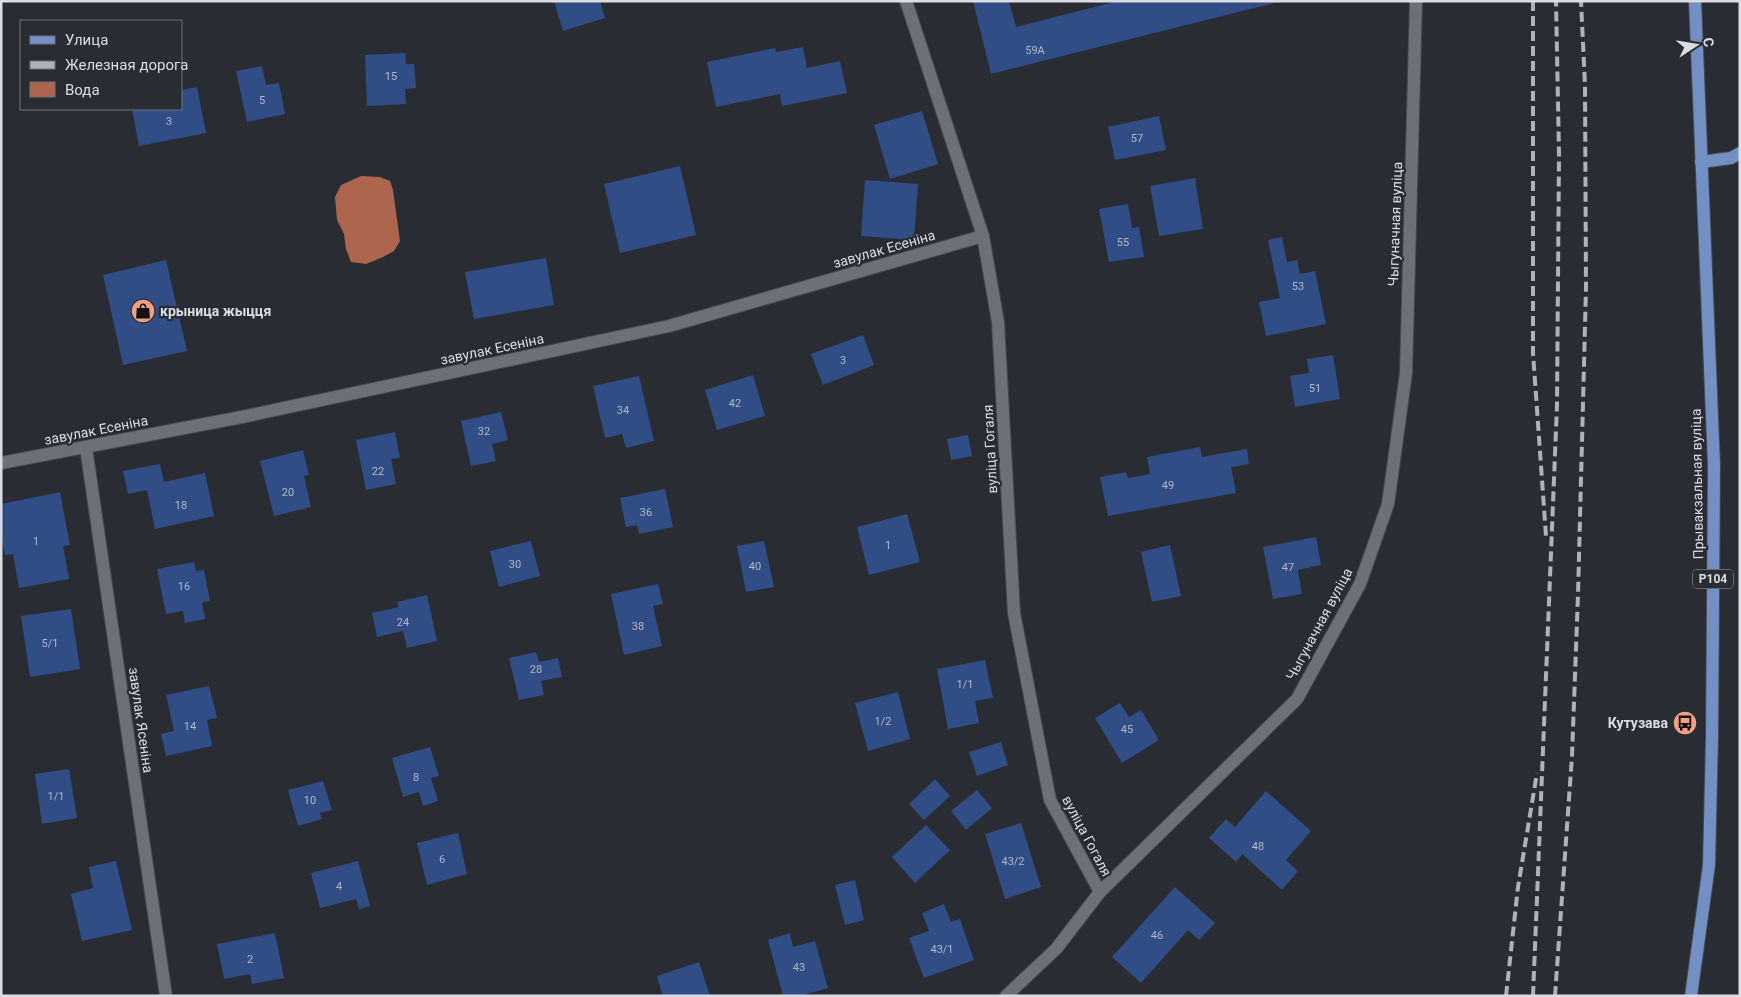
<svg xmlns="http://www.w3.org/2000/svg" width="1741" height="997" viewBox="0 0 1741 997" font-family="Roboto,sans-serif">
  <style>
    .water { fill: #ad664d }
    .building { fill: #304d85 }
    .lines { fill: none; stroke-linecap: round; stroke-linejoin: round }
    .minor-casing { stroke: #46494f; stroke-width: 14 }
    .primary-casing { stroke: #46494f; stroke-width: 14 }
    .minor { stroke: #6c7178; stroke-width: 12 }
    .primary { stroke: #7390c5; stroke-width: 12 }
    .rail { stroke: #b0b2b8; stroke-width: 4; stroke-dasharray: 10 5; stroke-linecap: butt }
    .labels { text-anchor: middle; stroke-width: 4.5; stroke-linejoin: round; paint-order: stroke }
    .number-label { font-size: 11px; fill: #b0b9cb }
    .shield { fill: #292c33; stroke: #a6a8ae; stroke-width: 1 }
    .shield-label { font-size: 12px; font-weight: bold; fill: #dbdde2 }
    .street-label { font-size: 14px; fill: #dbdde2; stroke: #292c33 }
    .poi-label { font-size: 14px; font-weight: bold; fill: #dbdde2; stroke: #292c33; text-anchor: start }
  </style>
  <rect width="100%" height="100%" fill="#292c33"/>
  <path class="water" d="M361,176L380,177L390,181L393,190L400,241L394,251L383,257L366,264L351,262L346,249L344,234L337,220L335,197L341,185Z"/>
  <g class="building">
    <path d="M554,1H600L605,18L563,31Z"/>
    <path d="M973,1H1009L1016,27L1118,1L1278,2L991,74Z"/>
    <path d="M803,47L807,68L840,61L847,93L782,106L780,94L716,107L707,62L775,48L776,52Z"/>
    <path d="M405,53L406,64H414L416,88L405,89L406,104L367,106L365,55Z"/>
    <path d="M262,66L266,85L279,83L285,114L247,122L236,71Z"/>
    <path d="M197,87L206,133L139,146L132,109H181V90Z"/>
    <path d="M922,111L938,164L890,179L874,125Z"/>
    <path d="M1159,116L1166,150L1115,160L1108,127Z"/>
    <path d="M680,166L696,235L620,253L604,184Z"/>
    <path d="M1195,178L1203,229L1159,236L1150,186Z"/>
    <path d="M865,180L918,184L914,240L861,236Z"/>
    <path d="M1128,204L1132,228L1139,227L1144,257L1109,262L1099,209Z"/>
    <path d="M1282,237L1287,262L1297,260L1300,274L1315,271L1326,324L1266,336L1259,302L1280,298L1268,240Z"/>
    <path d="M546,258L554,305L474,319L465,272Z"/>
    <path d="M166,260L187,351L123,365L103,275Z"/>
    <path d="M863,335L874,365L823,385L811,354Z"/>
    <path d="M1333,355L1340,399L1295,407L1290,376L1309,373L1307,359Z"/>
    <path d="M753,375L765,416L717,430L705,390Z"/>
    <path d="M639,376L654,441L626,448L622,434L605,438L593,386Z"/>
    <path d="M501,412L508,440L492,444L496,461L471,466L461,421Z"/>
    <path d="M395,432L400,458L391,459L396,484L366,490L356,440Z"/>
    <path d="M968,435L972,456L951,460L947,439Z"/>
    <path d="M1200,447L1202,457L1247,449L1249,464L1231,467L1236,493L1108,516L1100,477L1126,472L1128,478L1150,474L1147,457Z"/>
    <path d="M303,450L309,475L304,476L311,507L274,516L260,461Z"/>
    <path d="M160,464L164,482L205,473L214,516L155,529L147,490L128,494L123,471Z"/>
    <path d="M665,489L673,527L639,534L637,525L626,527L620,498Z"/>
    <path d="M60,492L70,545L63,546L69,579L19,588L13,554L5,555L1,538V504Z"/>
    <path d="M907,514L920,562L869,575L857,527Z"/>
    <path d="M1316,537L1321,565L1298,570L1302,594L1273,599L1263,547Z"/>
    <path d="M531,541L540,576L499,587L490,551Z"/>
    <path d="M764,541L774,587L746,592L737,546Z"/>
    <path d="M1170,545L1181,596L1152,602L1141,552Z"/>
    <path d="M194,562L196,571L204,570L210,601L202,602L205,619L185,623L183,611L166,614L157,569Z"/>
    <path d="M658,584L663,604L653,606L662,646L624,655L611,594Z"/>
    <path d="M427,595L437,641L407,648L403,631L377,637L372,613L399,607L397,602Z"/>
    <path d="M71,609L80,669L30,677L21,616Z"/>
    <path d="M536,652L539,662L558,658L562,677L541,681L544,695L519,700L509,658Z"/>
    <path d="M985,660L993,698L975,701L979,723L948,729L937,669Z"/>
    <path d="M209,686L217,718L207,720L212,746L166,756L161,734L174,731L166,695Z"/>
    <path d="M898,692L910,739L868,751L855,703Z"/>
    <path d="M1120,703L1129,717L1141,710L1159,740L1122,763L1095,718Z"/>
    <path d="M1001,742L1008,765L977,776L969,752Z"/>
    <path d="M430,747L439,776L431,778L438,801L423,806L419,792L403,797L392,758Z"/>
    <path d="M69,769L77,818L42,824L35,774Z"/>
    <path d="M935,779L950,796L924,820L909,804Z"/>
    <path d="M323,781L332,810L320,813L322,819L298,826L288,790Z"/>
    <path d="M977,790L992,808L966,830L951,811Z"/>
    <path d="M1266,791L1311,831L1286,860L1298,871L1282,890L1242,854L1236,862L1209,838L1226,819L1235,827Z"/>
    <path d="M1021,823L1041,887L1005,899L985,834Z"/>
    <path d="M926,825L950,850L915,883L892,857Z"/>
    <path d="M458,833L467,874L427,885L417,843Z"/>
    <path d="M116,861L132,930L82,941L71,894L93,888L89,867Z"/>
    <path d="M358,861L370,906L359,909L356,899L320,908L311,873Z"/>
    <path d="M855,880L864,920L845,925L835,885Z"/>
    <path d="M1175,887L1215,923L1199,940L1188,930L1141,983L1112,957Z"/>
    <path d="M944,904L951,922L960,919L974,960L924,978L909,938L929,931L922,913Z"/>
    <path d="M275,933L284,978L252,984L250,974L224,979L217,944Z"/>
    <path d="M790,933L793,947L815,941L828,988L799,996H783L768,940Z"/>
    <path d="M699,962L710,996H663L657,976Z"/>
  </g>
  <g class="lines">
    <g class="minor-casing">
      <g id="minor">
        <path d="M906,1L983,236L998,322L1014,613L1050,800L1100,892"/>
        <path d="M86,448L166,996"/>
        <path d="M1,463L242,417L669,326L983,236"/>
        <path d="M1006,996L1056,949L1100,892L1297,699L1360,584L1388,504L1406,373L1416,1"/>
      </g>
    </g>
    <g class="primary-casing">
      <g id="primary">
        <path d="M1701,162L1731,158L1740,153"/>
        <path d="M1691,996L1709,865L1712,738L1714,465L1695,1"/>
      </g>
    </g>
    <use href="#minor" class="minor"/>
    <use href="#primary" class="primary"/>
    <g class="rail">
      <path d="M1533,1V353L1546,536"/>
      <path d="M1506,996L1518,887L1537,773"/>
      <path d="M1533,996L1557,405L1559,154L1556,1"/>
      <path d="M1555,996L1572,756L1578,595L1586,288L1585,85L1581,1"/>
    </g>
  </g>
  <defs>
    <g id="shop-disc" transform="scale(1.25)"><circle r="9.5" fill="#f39f83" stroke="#292c33"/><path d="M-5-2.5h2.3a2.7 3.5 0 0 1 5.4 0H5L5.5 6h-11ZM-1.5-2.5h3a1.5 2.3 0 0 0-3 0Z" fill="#111"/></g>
    <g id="bus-disc" transform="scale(1.25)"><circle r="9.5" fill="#f39f83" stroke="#292c33"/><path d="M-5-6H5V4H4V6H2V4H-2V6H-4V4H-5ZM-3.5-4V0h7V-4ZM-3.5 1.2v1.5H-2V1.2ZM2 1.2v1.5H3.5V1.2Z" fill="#111"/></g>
  </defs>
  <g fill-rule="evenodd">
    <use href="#shop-disc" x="143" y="311"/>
    <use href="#bus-disc" x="1685" y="723"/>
  </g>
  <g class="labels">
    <g class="number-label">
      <text x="1035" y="54">59А</text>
      <text x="391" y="80">15</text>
      <text x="262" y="104">5</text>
      <text x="169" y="125">3</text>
      <text x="1137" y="142">57</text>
      <text x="1123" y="246">55</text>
      <text x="1298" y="290">53</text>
      <text x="843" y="364">3</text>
      <text x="1315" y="392">51</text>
      <text x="735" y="407">42</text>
      <text x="623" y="414">34</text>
      <text x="484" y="435">32</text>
      <text x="378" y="475">22</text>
      <text x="1168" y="489">49</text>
      <text x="288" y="496">20</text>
      <text x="181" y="509">18</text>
      <text x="646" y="516">36</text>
      <text x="36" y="545">1</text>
      <text x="888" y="549">1</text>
      <text x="515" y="568">30</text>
      <text x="755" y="570">40</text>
      <text x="1288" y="571">47</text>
      <text x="184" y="590">16</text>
      <text x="403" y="626">24</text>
      <text x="638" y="630">38</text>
      <text x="50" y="647">5/1</text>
      <text x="536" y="673">28</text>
      <text x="965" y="688">1/1</text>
      <text x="883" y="725">1/2</text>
      <text x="190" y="730">14</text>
      <text x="1127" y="733">45</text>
      <text x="416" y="781">8</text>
      <text x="56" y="800">1/1</text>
      <text x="310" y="804">10</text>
      <text x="1258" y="850">48</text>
      <text x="442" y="863">6</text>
      <text x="1013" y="865">43/2</text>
      <text x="339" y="890">4</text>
      <text x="1157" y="939">46</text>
      <text x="942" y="953">43/1</text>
      <text x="250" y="963">2</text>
      <text x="799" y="971">43</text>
    </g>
    <rect class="shield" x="1693" y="569.5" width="40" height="19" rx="4"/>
    <g class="shield-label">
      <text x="1713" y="583">Р104</text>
    </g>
    <g class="street-label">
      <text transform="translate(1395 224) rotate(-88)" y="5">Чыгуначная вуліца</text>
      <text transform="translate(884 249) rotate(-16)" y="5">завулак Есеніна</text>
      <text transform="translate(492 349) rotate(-12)" y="5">завулак Есеніна</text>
      <text transform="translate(96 430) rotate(-11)" y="5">завулак Есеніна</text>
      <text transform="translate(990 449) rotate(-93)" y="5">вуліца Гогаля</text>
      <text transform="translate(1697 484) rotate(-91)" y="5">Прывакзальная вуліца</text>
      <text transform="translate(1319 624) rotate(-62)" y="5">Чыгуначная вуліца</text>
      <text transform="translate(141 720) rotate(82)" y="5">завулак Ясеніна</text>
      <text transform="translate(1087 836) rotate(62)" y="5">вуліца Гогаля</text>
    </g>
    <g class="poi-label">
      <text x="160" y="316">крыница жыцця</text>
      <text x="1668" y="728" text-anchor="end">Кутузава</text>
    </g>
  </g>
  <rect width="1741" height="997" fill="none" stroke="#dbdde2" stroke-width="5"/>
  <rect x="20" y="20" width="162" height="90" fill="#292c33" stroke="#707379"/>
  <rect x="30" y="36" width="25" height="8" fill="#7390c5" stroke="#707379"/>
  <text x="65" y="45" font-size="15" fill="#dbdde2">Улица</text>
  <rect x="30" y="61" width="25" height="8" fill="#b0b2b8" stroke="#707379"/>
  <text x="65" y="70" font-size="15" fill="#dbdde2">Железная дорога</text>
  <rect x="30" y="82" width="25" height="15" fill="#ad664d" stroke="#707379"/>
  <text x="65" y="95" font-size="15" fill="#dbdde2">Вода</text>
  <g transform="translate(1696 45) rotate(78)" stroke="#292c33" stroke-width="4" paint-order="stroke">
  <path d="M0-4L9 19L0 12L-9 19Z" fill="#dbdde2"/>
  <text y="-8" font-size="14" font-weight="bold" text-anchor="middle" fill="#dbdde2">С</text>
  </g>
</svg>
